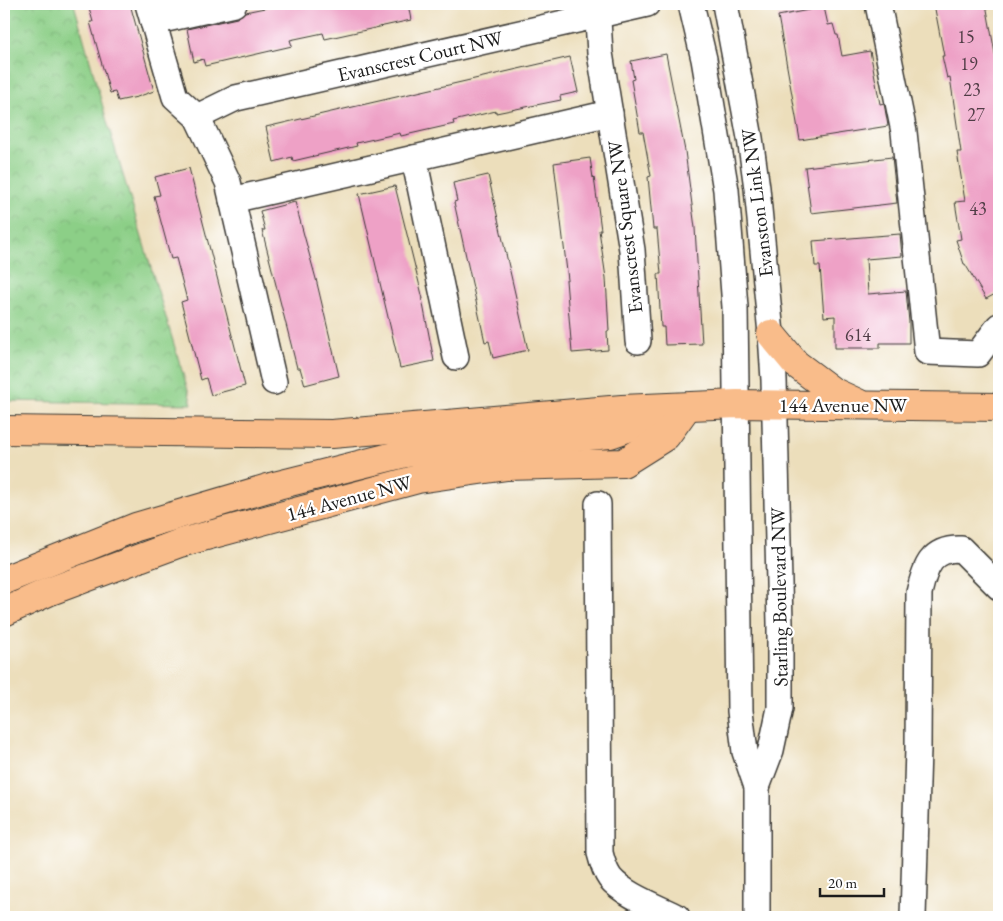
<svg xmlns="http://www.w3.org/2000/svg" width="1003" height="921" viewBox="0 0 1003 921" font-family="'EB Garamond',serif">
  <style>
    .park { fill: url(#park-crowns); stroke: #547652 }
    .building { fill: #eea1c6 }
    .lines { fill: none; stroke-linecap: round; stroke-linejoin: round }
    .minor-casing { stroke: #3b3934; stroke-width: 28 }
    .major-casing { stroke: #3b3934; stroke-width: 30 }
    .minor { stroke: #fff; stroke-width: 25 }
    .major { stroke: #f9bc8a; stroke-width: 28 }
    .labels { text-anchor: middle; stroke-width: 4.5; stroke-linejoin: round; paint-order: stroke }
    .number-label { font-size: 18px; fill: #503d46 }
    .street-label { font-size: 20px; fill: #1c1c1c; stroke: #fff }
  </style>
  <defs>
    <pattern id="park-crowns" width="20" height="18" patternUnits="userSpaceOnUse" patternTransform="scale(1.25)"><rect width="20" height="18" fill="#8ccf87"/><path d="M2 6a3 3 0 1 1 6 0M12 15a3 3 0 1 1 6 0" fill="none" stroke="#78b174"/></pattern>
  </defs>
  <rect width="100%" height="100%" fill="#fff"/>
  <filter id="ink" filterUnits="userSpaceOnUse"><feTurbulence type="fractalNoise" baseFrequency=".02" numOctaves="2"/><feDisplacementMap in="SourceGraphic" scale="10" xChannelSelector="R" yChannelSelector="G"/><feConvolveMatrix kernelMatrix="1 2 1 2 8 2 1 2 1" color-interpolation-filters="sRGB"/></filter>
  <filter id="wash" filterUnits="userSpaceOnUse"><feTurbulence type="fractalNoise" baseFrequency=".0096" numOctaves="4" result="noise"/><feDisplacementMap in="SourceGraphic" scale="20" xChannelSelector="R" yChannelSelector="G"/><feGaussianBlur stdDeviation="1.12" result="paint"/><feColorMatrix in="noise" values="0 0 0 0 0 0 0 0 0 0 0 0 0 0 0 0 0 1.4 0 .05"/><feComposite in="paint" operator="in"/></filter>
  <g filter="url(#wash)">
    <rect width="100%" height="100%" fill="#ecdebb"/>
    <path class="park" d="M4,4H74L108,125L192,404L4,401Z"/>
    <g id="blocks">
      <g class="building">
        <path d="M88,4H130L154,91L137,97L118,101L115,92L110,93L90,22H93Z"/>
        <path d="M284,4H408L411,20L325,39L323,33L290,40L292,46L205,66L203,59L194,62L187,29L237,18L245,12Z"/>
        <path d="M934,4H986L996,59L999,78V292L986,299L965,264H964L956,240L961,239L955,202L965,201L957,152H961L950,77L947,78L942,56H944Z"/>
        <path d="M824,7L828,25L833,24L836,35H838L842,56L870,51L880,104L884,103L888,126L800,140L778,16Z"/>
        <path d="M666,54L685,151L695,228L702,344L665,345L664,327H661L658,274H661L657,229H653L648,177L651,176L643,132H640L631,80L634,79L631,61Z"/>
        <path d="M570,57L578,92L560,96L561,100L496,113V111L453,121L454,124L401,136L400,133L356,143L357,146L293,161L292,157L274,162L266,127Z"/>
        <path d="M892,157L897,203L811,213L805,167Z"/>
        <path d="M590,158L593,178L594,177L601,230H599L606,278L609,331H607L608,350L572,353L566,280H568L554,163Z"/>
        <path d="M189,168L245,386L211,395L206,378L201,380L181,302L187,300L176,258L171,259L154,196L160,195L155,177Z"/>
        <path d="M488,175L528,350L493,358L489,341L485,342L454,202L457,201L453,183Z"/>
        <path d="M395,186L423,299H422L434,361L400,368L359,194Z"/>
        <path d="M295,202L316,279L339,376L305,385L300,368H297L290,340L262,230H265L260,211Z"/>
        <path d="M900,234L902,256L866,259L868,294L906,291L909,322V343H880V348H835V316L824,317L820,266H815L813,241Z"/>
      </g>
    </g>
  </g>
  <g filter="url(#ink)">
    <use href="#blocks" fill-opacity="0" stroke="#3b3934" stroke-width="1"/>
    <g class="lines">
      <g class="minor-casing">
        <g id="minor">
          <path d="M148,4L175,97L197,117L228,182L274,382"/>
          <path d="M597,4L600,53L632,250L638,341"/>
          <path d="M691,4L704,59L726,190L735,307L740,711L745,752L757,787V917"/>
          <path d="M725,4L750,138L757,188L771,334L774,380L780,623V708L771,750L757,787"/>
          <path d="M878,4L904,132L927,352L978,354L999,326"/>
          <path d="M153,22L234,4"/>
          <path d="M197,117L236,98L647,4"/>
          <path d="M414,158L456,357"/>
          <path d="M232,200L610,113"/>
          <path d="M598,504L600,853C602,861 605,871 610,878C624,895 657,907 677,917"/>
          <path d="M913,917L918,749L919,593C925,567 931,548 961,549L999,587"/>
        </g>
      </g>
      <g class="major-casing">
        <g id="major">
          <path d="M771,334L796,364L832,391L858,403"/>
          <path d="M4,430L332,434L622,409L737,404L999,407"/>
          <path d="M4,580L136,527L278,485L406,453L610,434L662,416"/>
          <path d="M4,612L48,592L180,543L418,479L507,466L623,463L666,436L687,407"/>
        </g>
      </g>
      <use href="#minor" class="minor"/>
      <use href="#major" class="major"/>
    </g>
  </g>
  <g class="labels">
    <g class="number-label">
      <text x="966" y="43">15</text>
      <text x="969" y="70">19</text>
      <text x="972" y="96">23</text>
      <text x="976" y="121">27</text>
      <text x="978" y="215">43</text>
      <text x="858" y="341">614</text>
    </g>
    <g class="street-label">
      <text transform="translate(420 56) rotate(-13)" y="7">Evanscrest Court NW</text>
      <text transform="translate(757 203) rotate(-97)" y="7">Evanston Link NW</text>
      <text transform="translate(625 227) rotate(-97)" y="7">Evanscrest Square NW</text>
      <text x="843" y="412">144 Avenue NW</text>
      <text transform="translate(349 498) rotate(-15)" y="7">144 Avenue NW</text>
      <text transform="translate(779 597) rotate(-91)" y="7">Starling Boulevard NW</text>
    </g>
  </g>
  <rect width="1003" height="921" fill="none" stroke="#fff" stroke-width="20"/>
  <path d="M820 888v8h64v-8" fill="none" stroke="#1c1c1c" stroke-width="2.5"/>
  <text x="828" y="888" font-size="15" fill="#1c1c1c" stroke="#ffffff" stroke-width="4" paint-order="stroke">20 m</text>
</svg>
